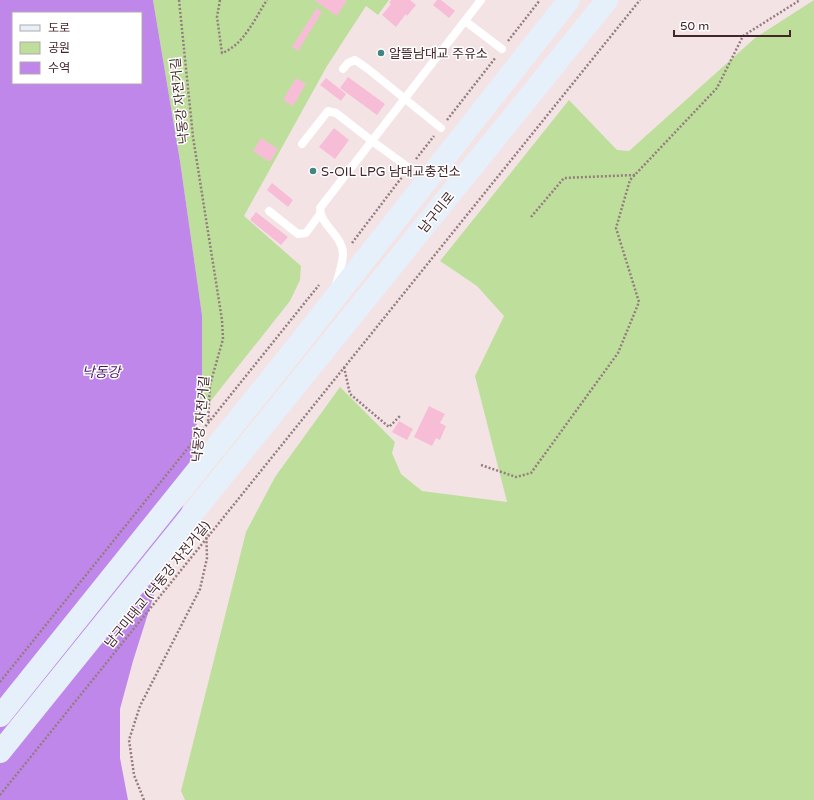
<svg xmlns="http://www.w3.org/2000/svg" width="814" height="800" viewBox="0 0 814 800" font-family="'Varela Round','Noto Sans KR',sans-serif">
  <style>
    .green { fill: #bedf9b }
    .water { fill: #c087eb; fill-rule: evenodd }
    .building { fill: #f7bdd7 }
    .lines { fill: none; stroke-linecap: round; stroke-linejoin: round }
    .path { stroke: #947c7f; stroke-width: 2.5; stroke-dasharray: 2 2; stroke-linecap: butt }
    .lane { stroke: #fff; stroke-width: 8 }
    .secondary { stroke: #e6f0fa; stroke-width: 22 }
    .poi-dot { fill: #3f8681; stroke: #fff; stroke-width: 1.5 }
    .labels { text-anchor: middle; stroke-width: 3; stroke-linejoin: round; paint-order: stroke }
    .poi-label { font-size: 13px; fill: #43252a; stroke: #fff; text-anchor: start }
    .street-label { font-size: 13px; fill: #43252a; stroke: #fff }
    .water-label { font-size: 14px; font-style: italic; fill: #4b116b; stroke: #fff }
  </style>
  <rect width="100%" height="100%" fill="#f4e3e5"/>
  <g class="green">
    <path d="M153,0H389L378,15L366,6L327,66L244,216L301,266L300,280L290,301L198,417L202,386V315L180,161Z"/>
    <path d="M814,0V800H185L181,791L246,532L275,477L340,387L395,442L392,453L401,474L422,491L507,502L475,376L504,316L477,286L440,261L569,100L617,150L629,151L755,38Z"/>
  </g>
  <path class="water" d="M0,0H153L180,161L202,315V386L187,494L169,547L133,661L120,709V758L128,800H0ZM13,13H141V83H13Z"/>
  <g class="building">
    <path d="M314,0H347L337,16Z"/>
    <path d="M391,0H410L416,5L407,16L406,14L396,27L382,15L391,4L389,3Z"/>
    <path d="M437,0H441L455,11L449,18L433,5Z"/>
    <path d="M317,8L322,12L298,51L292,47Z"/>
    <path d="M348,77L385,104L377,115L340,88Z"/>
    <path d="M296,78L306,84L293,106L283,100Z"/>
    <path d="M326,78L346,94L341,101L320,85Z"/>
    <path d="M334,128L349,140L335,159L319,147Z"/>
    <path d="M261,138L278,149L270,162L253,151Z"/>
    <path d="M272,183L293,200L288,207L267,190Z"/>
    <path d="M256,212L288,237L281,245L250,220Z"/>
    <path d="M429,406L445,414L440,423L446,426L440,440L436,438L432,446L414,437Z"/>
    <path d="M399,421L413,429L407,440L392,432Z"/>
  </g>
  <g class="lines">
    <g class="path">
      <path d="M179,0L193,137L222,320L223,339L210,385L208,423"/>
      <path d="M220,0L217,17L222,53C244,45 255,18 267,0"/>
      <path d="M508,41L540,0"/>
      <path d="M447,120L496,57"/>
      <path d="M416,159L434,136"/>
      <path d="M531,217L564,178L635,175"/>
      <path d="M352,243L402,177"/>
      <path d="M344,367L350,394L389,427L401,415"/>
      <path d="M481,465L516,477L531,473L618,353L639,302L616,228L630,180L717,88L743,36L800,0"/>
      <path d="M0,682L319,285"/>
      <path d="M0,795L640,0"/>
      <path d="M144,800L134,775L129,740L140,706L200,589L207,558L206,526"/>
    </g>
    <g class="lane">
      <path d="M465,21L502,49"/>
      <path d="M343,69L348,63L355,60L368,69L441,128"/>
      <path d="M302,144L328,111L336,113L372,141L409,168"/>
      <path d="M269,211L298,234L306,233L320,214"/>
      <path d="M336,285C338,277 343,262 343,254C343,236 320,225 320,208L481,0"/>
    </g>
    <g class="secondary">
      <path d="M0,716L297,346L569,0"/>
      <path d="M0,752L607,0"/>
    </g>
  </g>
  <g class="poi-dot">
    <circle cx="381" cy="53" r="4"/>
    <circle cx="313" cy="171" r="4"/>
  </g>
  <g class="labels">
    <g class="poi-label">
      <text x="389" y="58">알뜰남대교 주유소</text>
      <text x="321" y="176">S-OIL LPG 남대교충전소</text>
    </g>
    <g class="street-label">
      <text transform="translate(179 101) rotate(-96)" y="5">낙동강 자전거길</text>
      <text transform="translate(436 212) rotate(-51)" y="5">남구미로</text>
      <text transform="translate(200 419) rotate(-85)" y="5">낙동강 자전거길</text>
      <text transform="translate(157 584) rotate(-51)" y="5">남구미대교 (낙동강 자전거길)</text>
    </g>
    <g class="water-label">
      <text x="101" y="377">낙동강</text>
    </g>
  </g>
  <rect x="12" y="12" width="130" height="72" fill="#ffffff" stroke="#b4a8aa"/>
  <rect x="20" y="25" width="20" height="6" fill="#e6f0fa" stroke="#b4a8aa"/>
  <text x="48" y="32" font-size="12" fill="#43252a">도로</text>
  <rect x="20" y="42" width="20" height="12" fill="#bedf9b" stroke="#b4a8aa"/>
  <text x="48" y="52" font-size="12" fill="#43252a">공원</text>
  <rect x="20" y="62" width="20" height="12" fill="#c087eb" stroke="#b4a8aa"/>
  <text x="48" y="72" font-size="12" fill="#43252a">수역</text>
  <path d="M674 30v6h116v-6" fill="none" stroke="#43252a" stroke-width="2"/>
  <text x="680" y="30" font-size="12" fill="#43252a" stroke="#ffffff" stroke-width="3" paint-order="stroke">50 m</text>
</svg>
